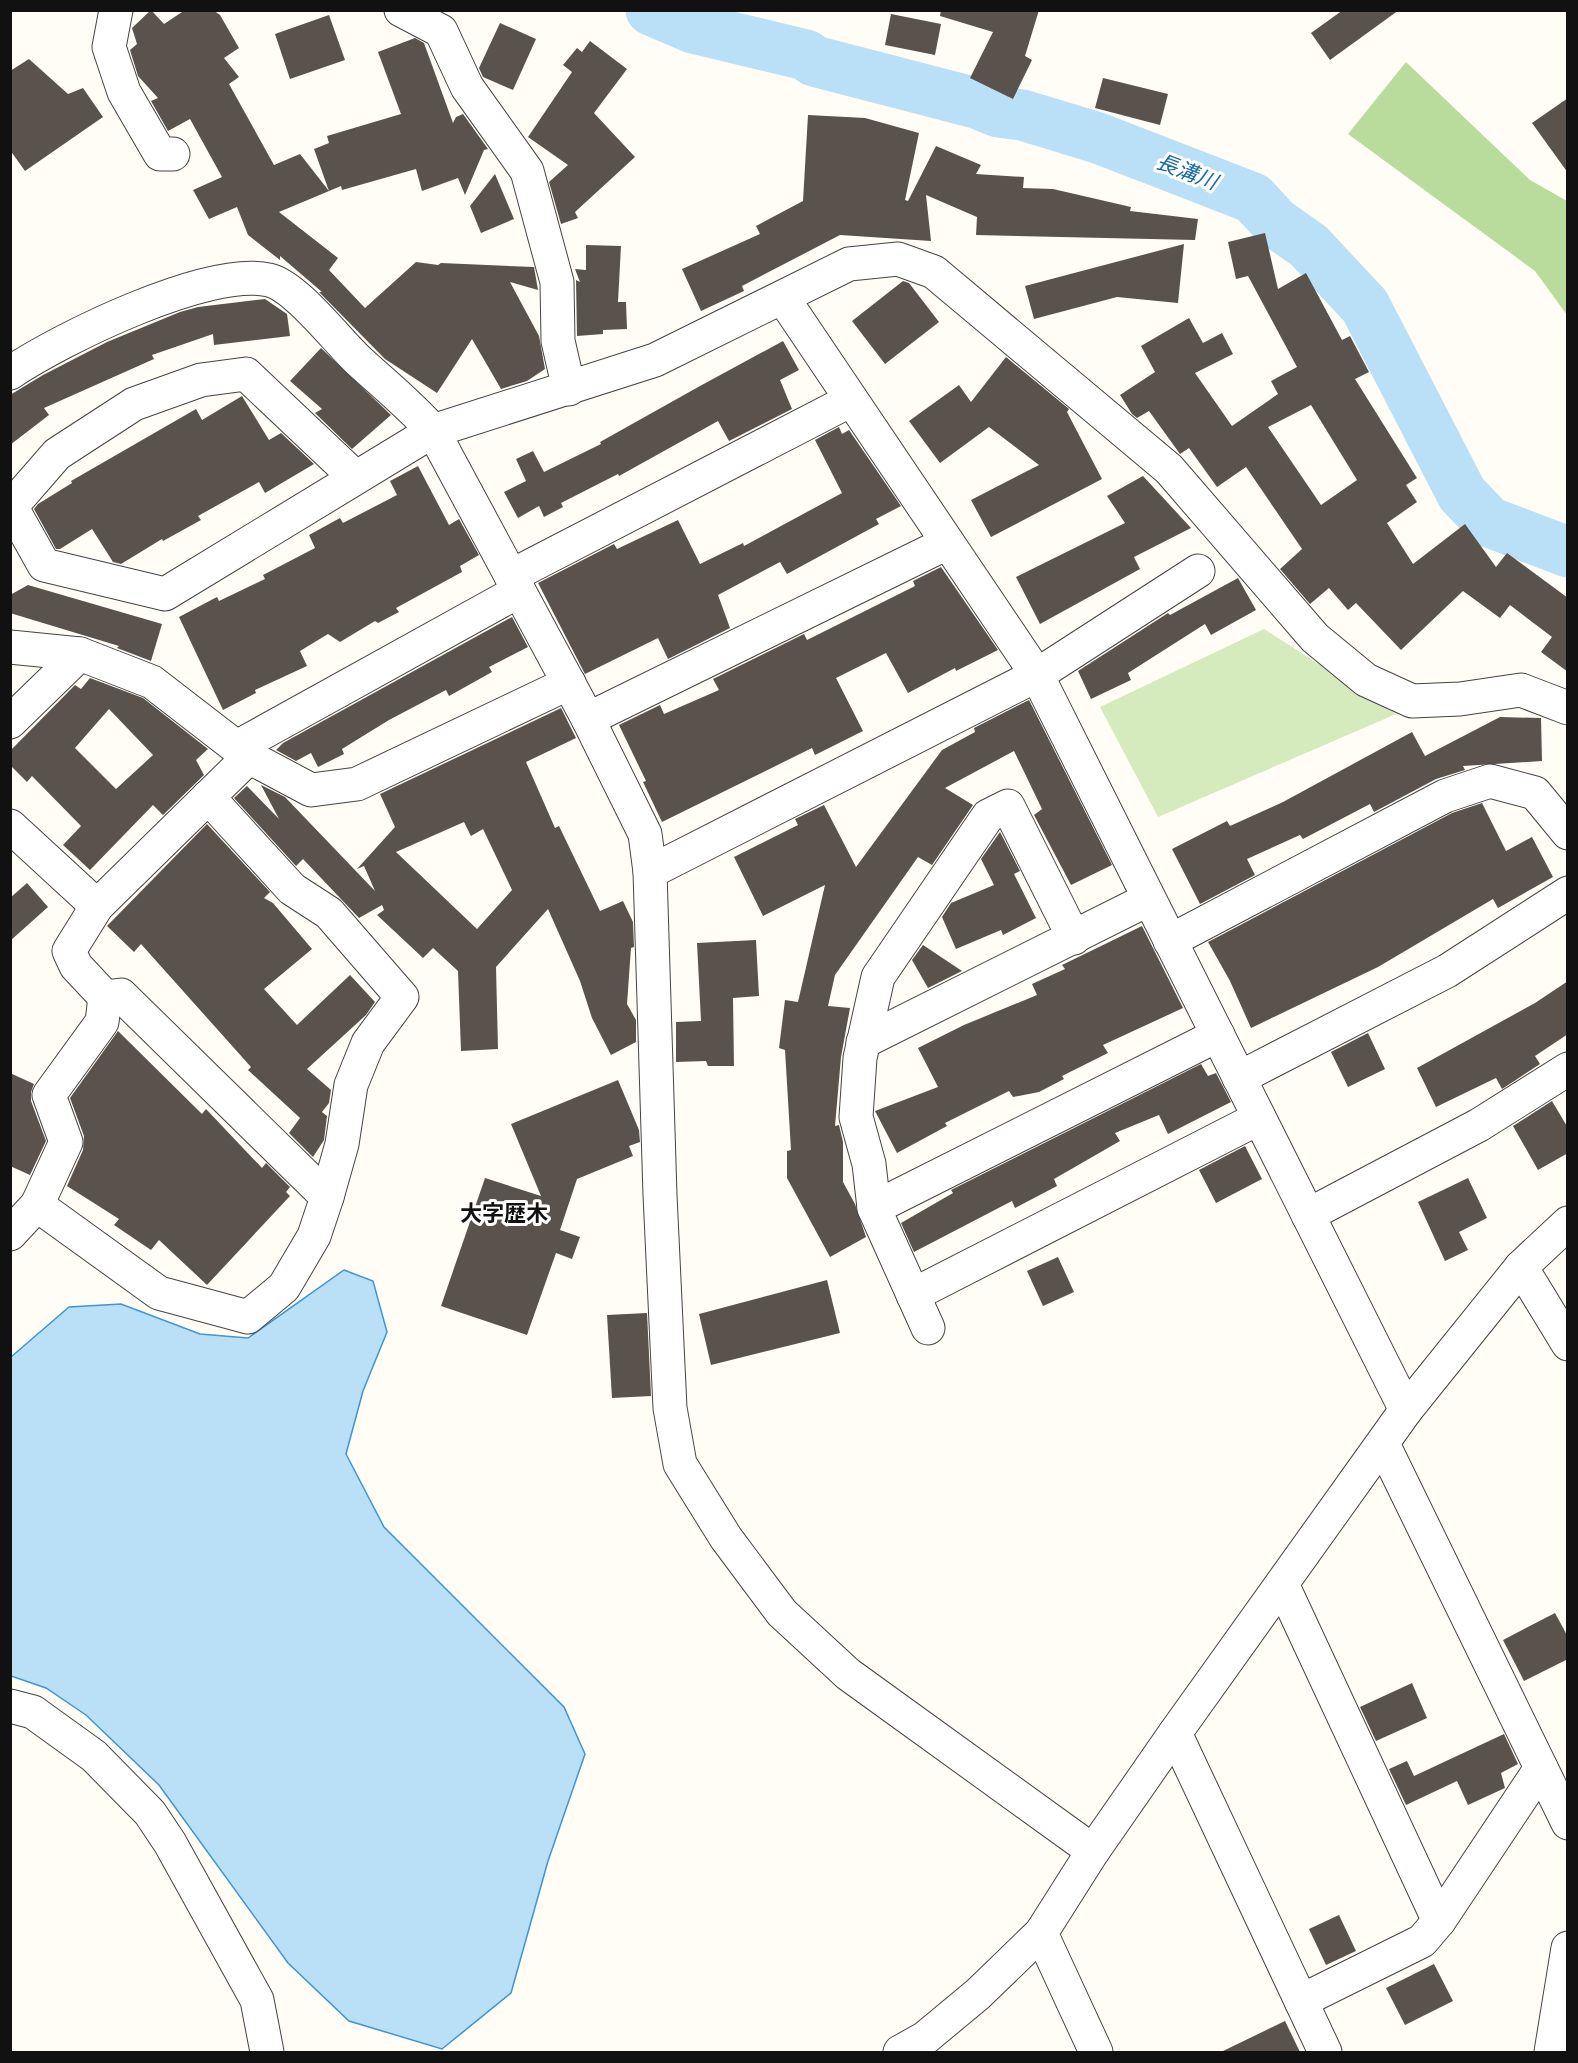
<svg xmlns="http://www.w3.org/2000/svg" width="1578" height="2063" viewBox="0 0 1578 2063" font-family="Georgia,'Noto Sans JP',serif">
  <style>
    .green { fill: #d5ebbd }
    .forest { fill: #b9dc9c }
    .water { fill: #b9e0f7; stroke: #3f96cf; stroke-width: 1.5 }
    .lines { fill: none; stroke-linecap: round; stroke-linejoin: round }
    .river { stroke: #b9e0f7; stroke-width: 51 }
    .building { fill: #5a524d; fill-rule: evenodd }
    .minor-casing { stroke: #444; stroke-width: 35 }
    .minor { stroke: #fff; stroke-width: 33 }
    .labels { text-anchor: middle; stroke-width: 6; stroke-linejoin: round; paint-order: stroke }
    .water-label { font-size: 21px; font-style: italic; fill: #1768a6; stroke: #fff }
    .quarter-label { font-size: 22px; font-weight: bold; fill: #111; stroke: #fff }
  </style>
  <rect width="100%" height="100%" fill="#fffdf5"/>
  <path class="green" d="M1264,629L1396,714L1158,817L1100,707Z"/>
  <path class="forest" d="M1406,62L1530,180L1567,201V315L1535,271L1348,134Z"/>
  <path class="water" d="M344,1270L373,1281L387,1332L363,1391L346,1454L384,1527L564,1707L585,1754L548,1861L511,1993L442,2049L349,2021L288,1963L159,1785L86,1715L46,1688L11,1676V1357L69,1307L121,1304L200,1334L248,1338Z"/>
  <g class="lines">
    <path class="river" d="M651,10L693,28L806,55L814,61L976,103L998,112L1022,115L1098,138L1253,198L1275,222L1309,246L1365,306L1462,494L1489,522L1568,552"/>
  </g>
  <g class="building">
    <path d="M151,10L164,24L185,10H213L220,15L239,48L224,58L239,77L229,84L274,165L300,154L329,191L314,149L329,143L327,136L401,114L378,52L415,38L424,43L453,123L456,117L463,114L488,149L484,150L465,195L458,178L422,191L416,169L342,190L341,186L279,212L338,258L329,270L365,308L416,262L438,265L441,263L534,267L538,290L510,282L539,336L545,369L527,381L501,389L472,339L437,393L385,359L319,292H322L280,256V260L248,235L237,207L209,219L193,190L222,177L190,119L168,131L151,101L158,98L138,76L130,50L137,44L132,28Z"/>
    <path d="M941,10H1039L1025,56L1032,60L1013,99L970,78L993,32L940,16Z"/>
    <path d="M1343,10H1399L1330,60L1311,33Z"/>
    <path d="M891,14L941,24L935,55L885,45Z"/>
    <path d="M329,15L345,60L290,79L275,34Z"/>
    <path d="M500,23L536,39L513,90L483,77L479,68Z"/>
    <path d="M590,41L627,69L594,113L635,157L575,212L578,218L561,224L549,182L568,165L528,137L572,72L563,65L577,48L582,52Z"/>
    <path d="M29,59L68,94L83,88L103,117L25,171L10,150V71Z"/>
    <path d="M1103,78L1168,94L1160,125L1095,108Z"/>
    <path d="M1568,98V173L1532,123Z"/>
    <path d="M808,115L865,118L919,133L905,200L908,201L936,146L981,165L976,174L1024,177L1023,188L1053,189L1131,207L1130,211L1198,219L1195,240L976,235L977,217L926,195L931,241L840,235L742,286L744,291L701,311L682,269L760,234L756,226L803,201Z"/>
    <path d="M495,174L514,219L481,233L470,206Z"/>
    <path d="M1265,233L1278,289L1306,273L1342,340L1350,336L1369,372L1355,379L1417,478L1406,485L1417,502L1387,523L1413,564L1465,524L1496,567L1507,553L1568,598V672L1541,652L1552,637L1510,605L1500,618L1463,591L1401,650L1356,603L1348,610L1329,588L1310,604L1280,569L1302,549L1246,467L1217,487L1189,448L1180,454L1149,411L1137,418L1132,414L1120,395L1155,372L1141,346L1189,318L1203,343L1222,333L1233,354L1195,373L1232,426L1278,394L1271,381L1297,367L1248,276L1236,279L1228,242ZM1311,405L1357,480L1321,505L1268,427Z"/>
    <path d="M1184,244L1178,303L1117,297L1034,319L1025,286Z"/>
    <path d="M586,245L621,246L618,302H626L627,329L603,330V334L577,336L576,280L580,282L575,269L586,270Z"/>
    <path d="M903,281L909,283L939,322L885,364L852,321Z"/>
    <path d="M265,299L287,314L290,336L214,345L213,334L152,355L154,359L44,408L49,415L10,445V395L43,375L107,342L180,312L198,307Z"/>
    <path d="M783,341L799,370L780,380L792,409L729,441L718,421L619,476L618,474L561,503L563,507L544,517L539,506L518,518L504,492L526,481L516,459L533,451L544,472L601,444L600,442L700,386Z"/>
    <path d="M321,348L391,415L352,449L315,413L322,409L290,381Z"/>
    <path d="M1006,357L1069,409L1067,412L1102,479L991,537L971,500L1039,465L989,427L940,463L909,421L959,385L971,402Z"/>
    <path d="M242,396L269,440L281,433L314,464L265,493L259,482L198,516L201,520L163,541L162,539L121,564L113,562L92,529L60,549H56L34,509L38,504L72,483L71,481L196,409L202,420Z"/>
    <path d="M839,427L842,434L849,430L901,506L876,519L879,524L787,574L780,562L718,595L730,628L668,659L658,638L585,674L538,583L614,544L617,549L678,520L700,564L743,543L744,546L842,493L815,440Z"/>
    <path d="M418,466L449,525L459,519L479,555L460,566L462,572L396,608L399,612L378,623L375,621L340,642L328,634L300,651L307,666L255,690L256,693L223,710L179,617L217,597L219,601L265,579L263,575L315,548L309,535L340,518L343,523L397,495L390,481Z"/>
    <path d="M1143,476L1191,528L1134,557L1140,569L1040,624L1016,577L1125,523L1107,496Z"/>
    <path d="M941,567L998,650L956,671L955,668L908,693L886,653L836,678L863,731L815,755L812,748L662,822L643,782L646,781L619,725L660,705L664,714L719,690L713,679L804,634L807,640L915,586L913,581Z"/>
    <path d="M1238,578L1256,610L1211,635L1205,624L1128,673L1131,680L1091,699L1078,671L1168,613L1170,615Z"/>
    <path d="M28,585L162,624L151,661L117,648L119,646L10,613V595Z"/>
    <path d="M512,617L528,647L489,667L492,672L449,696L446,690L389,720L342,749L344,754L318,767L311,753L296,761L276,750L283,743Z"/>
    <path d="M90,678L143,698L208,749L196,760L204,775L163,815L153,805L90,870L63,845L81,826L32,776L27,782L10,765V751L75,685L81,689ZM109,709L153,755L116,789L75,748Z"/>
    <path d="M1029,700L1112,865L1071,885L1034,815L1042,809L1014,751L945,788L973,805L932,865L918,857L835,975L828,1006L850,1008L841,1057L835,1126L839,1125L843,1142V1182L855,1204L866,1237L830,1257L787,1178V1151L791,1150L785,1050L779,1048L785,1000L798,1002L825,885L763,916L734,857L798,825L795,819L824,805L856,867L942,750L975,732L974,728Z"/>
    <path d="M561,708L576,738L526,762L555,828L559,826L600,911L623,901L633,922L634,947L631,948L627,1004L636,1020V1042L611,1055L592,1018L580,981L548,909L496,967L498,1049L461,1051L458,971L433,948L423,958L377,915L384,910L382,905L359,918L303,859L296,866L234,798L247,786L279,819L261,785L285,797L375,891L364,866L357,869L395,827L380,794ZM464,822L471,836L483,829L512,890L477,929L396,852Z"/>
    <path d="M1500,717L1541,718L1542,761L1463,766L1465,770L1436,779L1374,812L1370,804L1303,839L1300,835L1247,859L1255,875L1200,904L1172,849L1227,821L1230,826L1283,802L1412,732L1425,756Z"/>
    <path d="M1482,803L1506,851L1532,837L1553,877L1498,908L1493,899L1378,967L1251,1028L1230,981L1208,942L1452,813Z"/>
    <path d="M207,824L270,892L264,898L273,903L312,949L264,989L297,1025L350,975L375,1002L366,1015L307,1069L331,1090L329,1103L322,1112L327,1116L324,1140L313,1157L289,1133L300,1118L248,1070L251,1067L141,944L134,952L107,926Z"/>
    <path d="M1000,832L1020,871L1014,874L1036,918L1003,935L1001,930L956,949L942,917L951,903L994,885L981,859Z"/>
    <path d="M27,883L48,907L10,941V898Z"/>
    <path d="M1142,926L1183,1008L1103,1045L1108,1053L1062,1076L1064,1079L1039,1092L1013,1097L1009,1091L945,1123L947,1126L897,1153L875,1111L938,1087L918,1048L964,1025L1037,995L1032,984L1065,969L1062,965Z"/>
    <path d="M756,940L759,996L733,998L734,1066H708L706,1061L676,1062V1022L701,1021L697,943Z"/>
    <path d="M923,945L962,971L928,988L912,960Z"/>
    <path d="M1568,981V1034L1535,1056L1540,1064L1502,1089L1496,1078L1436,1107L1417,1068L1535,1003Z"/>
    <path d="M118,1031L202,1114L206,1109L262,1168L266,1163L290,1187L286,1192L290,1196L207,1285L159,1240L151,1250L114,1225L119,1219L67,1186L83,1150L84,1136L70,1098Z"/>
    <path d="M1368,1033L1385,1069L1348,1087L1331,1052Z"/>
    <path d="M1201,1064L1208,1076L1216,1073L1231,1102L1168,1134L1159,1115L1115,1133L1120,1141L1054,1179L1057,1186L1015,1208L1012,1201L914,1252L901,1223L953,1193L951,1190Z"/>
    <path d="M10,1073L34,1084L31,1092V1101L46,1141L30,1175L10,1166Z"/>
    <path d="M618,1080L639,1130L640,1142L629,1146L633,1156L577,1179L560,1230L580,1237L572,1259L556,1253L527,1335L441,1306L485,1178L541,1196L511,1124Z"/>
    <path d="M1552,1101L1568,1128V1153L1538,1170L1513,1126Z"/>
    <path d="M1245,1146L1262,1179L1216,1203L1199,1170Z"/>
    <path d="M1468,1178L1487,1218L1459,1232L1468,1250L1445,1261L1418,1202Z"/>
    <path d="M1058,1257L1074,1292L1043,1306L1027,1271Z"/>
    <path d="M827,1280L840,1333L711,1365L699,1314Z"/>
    <path d="M647,1313L651,1396L612,1398L607,1315Z"/>
    <path d="M1555,1613L1568,1637V1659L1524,1681L1503,1640Z"/>
    <path d="M1412,1683L1427,1718L1376,1741L1360,1707Z"/>
    <path d="M1504,1734L1518,1764L1501,1773L1505,1788L1468,1805L1457,1781L1406,1805L1389,1769L1407,1761L1414,1776Z"/>
    <path d="M1339,1915L1356,1951L1326,1965L1309,1929Z"/>
    <path d="M1434,1964L1453,2001L1405,2025L1386,1988Z"/>
    <path d="M1285,2021L1300,2052H1221Z"/>
  </g>
  <g class="lines">
    <g class="minor-casing">
      <g id="minor">
        <path d="M116,10L109,47L124,92L160,154H173"/>
        <path d="M401,10L441,31L467,87L527,171L557,282L558,341L569,389"/>
        <path d="M783,298L1037,675L1406,1410"/>
        <path d="M10,373C62,338 209,266 269,280C296,286 338,342 360,362C385,385 410,405 433,431L588,719L645,834L650,872L660,1195L670,1408L680,1464L726,1538L782,1613L848,1674L1093,1851"/>
        <path d="M10,508L57,454L134,404L201,380L246,374L355,477"/>
        <path d="M12,508L44,565L165,594L433,431L655,360L849,264L898,259L934,272L1169,469L1315,638L1366,680L1412,701L1460,699L1521,690L1568,708"/>
        <path d="M511,576L851,400"/>
        <path d="M10,647L80,654L152,682L249,757L311,790L357,784L569,683"/>
        <path d="M588,719L947,543"/>
        <path d="M10,722L80,654"/>
        <path d="M237,747L519,591"/>
        <path d="M208,797L292,889L329,913L402,997L368,1043L351,1085L342,1144L327,1197"/>
        <path d="M10,826L97,906"/>
        <path d="M650,872L1037,675L1198,571"/>
        <path d="M1170,941L1445,796L1490,781L1535,793L1568,833"/>
        <path d="M105,997L76,966L69,951L97,906L249,757"/>
        <path d="M863,1042L1149,899"/>
        <path d="M1239,1078L1447,971L1568,893"/>
        <path d="M37,1205L66,1142L49,1095L102,1022L105,997"/>
        <path d="M874,1208L1218,1035"/>
        <path d="M1308,1215L1479,1125L1568,1069"/>
        <path d="M10,1234L37,1205L159,1293L248,1317L284,1287L314,1236L327,1197L121,995L105,997"/>
        <path d="M1521,1267L1568,1344"/>
        <path d="M913,1295L1259,1118"/>
        <path d="M928,1328L874,1208L869,1164L856,1117L860,1058L878,977L988,816L1008,806L1074,938"/>
        <path d="M1383,1444L1568,1823"/>
        <path d="M1282,1584L1439,1921"/>
        <path d="M10,1706L33,1712L94,1756L150,1813L170,1843L257,2000L267,2052"/>
        <path d="M1175,1733L1325,2052"/>
        <path d="M1041,1933L1096,2052"/>
        <path d="M1301,2001L1422,1941L1439,1921L1541,1768"/>
        <path d="M900,2052L925,2038L978,1994L1041,1933L1093,1851L1175,1733L1406,1410L1521,1267L1568,1223"/>
        <path d="M1551,2052L1568,1948"/>
      </g>
    </g>
    <use href="#minor" class="minor"/>
  </g>
  <g class="labels">
    <g class="water-label">
      <text transform="translate(1187 172) rotate(21)" y="7">長溝川</text>
    </g>
    <g class="quarter-label">
      <text x="504" y="1221">大字歴木</text>
    </g>
  </g>
  <rect width="1578" height="2063" fill="none" stroke="#111111" stroke-width="24"/>
</svg>
